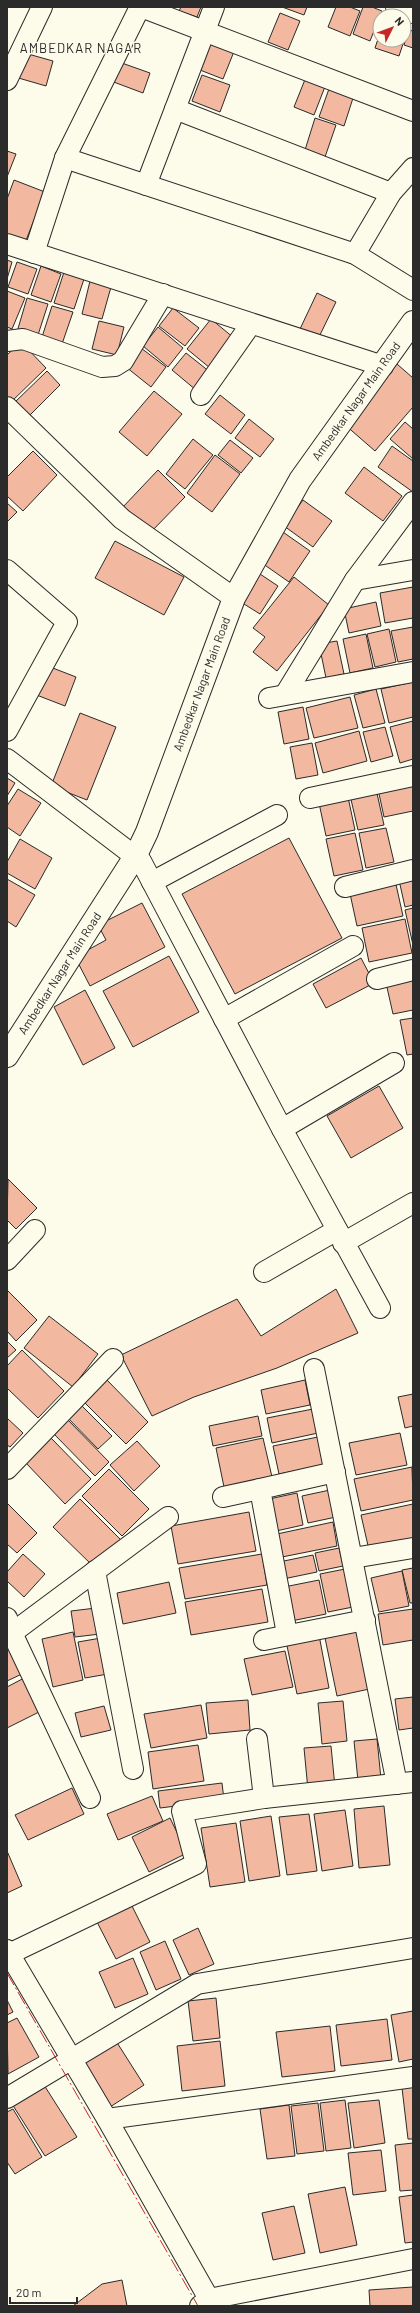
<svg xmlns="http://www.w3.org/2000/svg" width="420" height="2313" viewBox="0 0 420 2313" font-family="Barlow,sans-serif">
  <style>
    .building { fill: #f2b8a0; stroke: #2b2b2b }
    .lines { fill: none; stroke-linecap: round; stroke-linejoin: round }
    .minor-casing { stroke: #2b2b2b; stroke-width: 22 }
    .tertiary-casing { stroke: #2b2b2b; stroke-width: 24 }
    .minor { stroke: #fdfbea; stroke-width: 20 }
    .tertiary { stroke: #fdfbea; stroke-width: 22 }
    .power { stroke: #c62828; stroke-width: 1; stroke-dasharray: 14 3 2 3; stroke-linecap: butt }
    .labels { text-anchor: middle; stroke-width: 3; stroke-linejoin: round; paint-order: stroke }
    .street-label { font-size: 12px; fill: #2b2b2b; stroke: #fdfbea }
    .neighbourhood-label { font-size: 13px; letter-spacing: 1px; fill: #2b2b2b; stroke: #fdfbea }
  </style>
  <rect width="100%" height="100%" fill="#fdfbea"/>
  <g class="building">
    <path d="M181,7H201L197,17L179,11Z"/>
    <path d="M282,7H307L304,15Z"/>
    <path d="M336,7H350L360,11L350,36L328,27Z"/>
    <path d="M363,7H372L382,11L370,41L353,34Z"/>
    <path d="M388,9L412,17L399,56L375,48L380,33V40H404V16H386Z"/>
    <path d="M280,13L300,21L288,50L268,42Z"/>
    <path d="M409,30L413,31V48L404,45Z"/>
    <path d="M211,40L235,49L223,79L200,70Z"/>
    <path d="M21,52L53,61L46,86L15,77Z"/>
    <path d="M119,62L150,73L143,93L111,81Z"/>
    <path d="M202,75L230,85L220,112L192,101Z"/>
    <path d="M306,77L326,84L314,115L294,107Z"/>
    <path d="M330,86L354,95L344,126L319,117Z"/>
    <path d="M315,118L336,125L325,157L305,150Z"/>
    <path d="M7,151L16,154L7,177Z"/>
    <path d="M14,180L45,192L25,243L7,236V199Z"/>
    <path d="M7,260L12,262L7,279Z"/>
    <path d="M17,262L37,269L28,294L8,287Z"/>
    <path d="M41,266L61,274L51,302L31,295Z"/>
    <path d="M64,272L84,279L74,309L54,303Z"/>
    <path d="M90,281L111,287L102,319L82,314Z"/>
    <path d="M7,291L25,298L12,329L7,327Z"/>
    <path d="M317,293L336,302L318,339L300,329Z"/>
    <path d="M27,298L48,304L37,338L17,332Z"/>
    <path d="M52,306L73,312L62,344L42,337Z"/>
    <path d="M173,308L199,328L185,346L159,326Z"/>
    <path d="M211,319L234,338L210,368L187,349Z"/>
    <path d="M99,321L124,327L117,355L92,349Z"/>
    <path d="M158,327L183,348L168,367L143,346Z"/>
    <path d="M21,342L46,368L9,404L7,402V355Z"/>
    <path d="M141,348L166,367L151,387L126,367Z"/>
    <path d="M186,353L210,372L196,390L172,370Z"/>
    <path d="M397,364L413,378V407L375,451L344,424Z"/>
    <path d="M47,371L60,385L27,418L13,404Z"/>
    <path d="M154,391L182,414L147,456L119,432Z"/>
    <path d="M220,395L245,415L231,434L205,414Z"/>
    <path d="M249,419L274,439L260,457L235,438Z"/>
    <path d="M405,422L413,429V459L390,439Z"/>
    <path d="M193,439L213,455L185,489L166,474Z"/>
    <path d="M230,440L253,458L241,473L218,455Z"/>
    <path d="M392,446L413,461V492L378,467Z"/>
    <path d="M33,451L57,475L23,511L7,496V477Z"/>
    <path d="M215,455L240,474L212,512L187,493Z"/>
    <path d="M364,467L402,496L383,521L345,493Z"/>
    <path d="M158,470L185,497L149,534L122,508Z"/>
    <path d="M303,500L332,521L313,547L284,526Z"/>
    <path d="M7,503L17,512L7,522Z"/>
    <path d="M280,530L310,551L289,582L259,561Z"/>
    <path d="M115,541L184,577L164,615L95,578Z"/>
    <path d="M254,570L278,586L260,614L236,599Z"/>
    <path d="M294,577L329,605L277,671L253,652L265,637L253,628Z"/>
    <path d="M413,587V618L385,623L380,593Z"/>
    <path d="M376,602L381,626L349,633L344,609Z"/>
    <path d="M413,627V659L398,662L391,631Z"/>
    <path d="M389,629L396,662L375,667L367,634Z"/>
    <path d="M366,634L373,668L350,673L343,639Z"/>
    <path d="M337,641L344,674L326,678L319,644Z"/>
    <path d="M45,665L76,677L65,706L34,694Z"/>
    <path d="M413,682V717L389,723L381,689Z"/>
    <path d="M376,689L385,723L363,728L354,695Z"/>
    <path d="M350,697L358,728L314,738L306,708Z"/>
    <path d="M303,707L309,739L284,744L278,712Z"/>
    <path d="M80,713L116,727L87,800L51,786Z"/>
    <path d="M413,721V759L400,763L390,727Z"/>
    <path d="M385,727L393,756L371,762L363,732Z"/>
    <path d="M359,731L367,761L323,773L315,743Z"/>
    <path d="M312,743L318,775L296,779L290,747Z"/>
    <path d="M7,778L15,783L7,796Z"/>
    <path d="M413,781V811L384,817L378,789Z"/>
    <path d="M18,789L41,803L20,836L7,827V806Z"/>
    <path d="M376,789L384,825L358,830L350,795Z"/>
    <path d="M348,797L355,830L326,836L319,803Z"/>
    <path d="M386,828L394,862L366,868L359,833Z"/>
    <path d="M355,833L363,870L334,876L326,839Z"/>
    <path d="M289,838L342,938L235,994L182,894Z"/>
    <path d="M20,839L52,858L35,889L7,873V862Z"/>
    <path d="M413,877V905L405,907L399,880Z"/>
    <path d="M7,879L35,895L16,927L7,921Z"/>
    <path d="M395,880L403,916L357,926L349,889Z"/>
    <path d="M142,903L165,947L90,986L75,957L106,940L98,925Z"/>
    <path d="M413,908V945L405,910Z"/>
    <path d="M405,919L412,953L369,962L362,928Z"/>
    <path d="M169,956L199,1012L133,1047L103,991Z"/>
    <path d="M361,958L374,983L326,1008L313,984Z"/>
    <path d="M413,977V1010L393,1014L386,983Z"/>
    <path d="M85,990L115,1048L83,1065L54,1007Z"/>
    <path d="M413,1018V1054L407,1055L400,1020Z"/>
    <path d="M379,1086L403,1128L351,1158L327,1116Z"/>
    <path d="M8,1179L37,1208L16,1229L7,1220Z"/>
    <path d="M336,1289L358,1333L277,1368L194,1397L152,1416L121,1355L237,1299L261,1336Z"/>
    <path d="M7,1290L37,1320L16,1341L7,1331Z"/>
    <path d="M49,1316L98,1354L73,1387L24,1348Z"/>
    <path d="M7,1341L16,1350L7,1358Z"/>
    <path d="M22,1350L64,1391L38,1418L7,1388V1366Z"/>
    <path d="M107,1380L148,1422L126,1444L84,1402Z"/>
    <path d="M305,1380L310,1405L266,1414L261,1390Z"/>
    <path d="M413,1394V1426L405,1428L398,1397Z"/>
    <path d="M80,1404L112,1436L98,1449L67,1417Z"/>
    <path d="M313,1409L318,1433L272,1443L267,1418Z"/>
    <path d="M258,1416L262,1436L213,1446L209,1426Z"/>
    <path d="M7,1418L23,1433L10,1447L7,1445Z"/>
    <path d="M67,1419L109,1462L95,1476L53,1433Z"/>
    <path d="M400,1433L407,1465L356,1475L349,1443Z"/>
    <path d="M318,1437L324,1465L279,1474L273,1446Z"/>
    <path d="M51,1438L91,1479L65,1504L25,1462Z"/>
    <path d="M263,1438L272,1477L224,1487L216,1448Z"/>
    <path d="M137,1441L160,1466L134,1491L110,1465Z"/>
    <path d="M412,1467L413,1500L361,1511L354,1479Z"/>
    <path d="M109,1469L149,1509L122,1536L82,1496Z"/>
    <path d="M330,1490L336,1517L308,1523L302,1496Z"/>
    <path d="M297,1493L303,1525L276,1531L269,1499Z"/>
    <path d="M80,1499L121,1540L94,1567L53,1527Z"/>
    <path d="M7,1503L37,1533L17,1553L7,1544Z"/>
    <path d="M413,1504V1541L369,1550L361,1515Z"/>
    <path d="M249,1512L256,1551L178,1564L171,1526Z"/>
    <path d="M333,1522L337,1546L282,1557L277,1534Z"/>
    <path d="M339,1548L343,1566L319,1571L315,1553Z"/>
    <path d="M23,1554L45,1574L24,1597L7,1581V1572Z"/>
    <path d="M262,1554L267,1585L185,1599L179,1568Z"/>
    <path d="M313,1555L317,1572L283,1579L279,1562Z"/>
    <path d="M413,1568V1603H410L402,1570Z"/>
    <path d="M345,1569L353,1607L328,1612L320,1574Z"/>
    <path d="M402,1571L409,1606L379,1612L371,1578Z"/>
    <path d="M319,1580L326,1614L291,1621L284,1587Z"/>
    <path d="M169,1582L176,1613L123,1624L117,1593Z"/>
    <path d="M262,1589L268,1622L191,1635L185,1602Z"/>
    <path d="M96,1608L100,1634L75,1637L71,1611Z"/>
    <path d="M413,1609V1640L383,1645L378,1614Z"/>
    <path d="M361,1626L374,1688L337,1696L324,1633Z"/>
    <path d="M73,1632L83,1680L53,1687L42,1639Z"/>
    <path d="M319,1635L329,1688L297,1694L286,1641Z"/>
    <path d="M7,1638L24,1673L7,1681Z"/>
    <path d="M101,1638L108,1674L85,1678L78,1642Z"/>
    <path d="M285,1651L293,1687L252,1695L244,1659Z"/>
    <path d="M26,1677L43,1710L7,1728V1687Z"/>
    <path d="M413,1697V1728L399,1730L395,1699Z"/>
    <path d="M248,1700L250,1730L209,1734L206,1703Z"/>
    <path d="M343,1701L347,1741L322,1744L318,1703Z"/>
    <path d="M201,1705L207,1738L151,1748L144,1714Z"/>
    <path d="M104,1706L111,1730L81,1737L75,1713Z"/>
    <path d="M377,1739L381,1779L358,1781L354,1741Z"/>
    <path d="M198,1745L204,1781L153,1789L148,1752Z"/>
    <path d="M331,1746L335,1787L308,1790L304,1748Z"/>
    <path d="M222,1783L224,1800L160,1808L158,1791Z"/>
    <path d="M72,1788L84,1814L28,1840L15,1815Z"/>
    <path d="M152,1796L163,1821L118,1840L107,1814Z"/>
    <path d="M384,1806L390,1865L359,1868L354,1809Z"/>
    <path d="M345,1810L353,1866L322,1871L314,1814Z"/>
    <path d="M309,1814L317,1871L287,1875L279,1817Z"/>
    <path d="M271,1816L280,1876L249,1881L240,1821Z"/>
    <path d="M170,1818L187,1853L149,1872L132,1837Z"/>
    <path d="M236,1823L245,1882L210,1887L201,1828Z"/>
    <path d="M7,1851L22,1886L7,1893Z"/>
    <path d="M131,1904L150,1942L116,1959L97,1922Z"/>
    <path d="M198,1928L214,1964L189,1975L173,1940Z"/>
    <path d="M165,1941L181,1979L156,1990L140,1952Z"/>
    <path d="M133,1958L148,1994L115,2008L99,1972Z"/>
    <path d="M216,1998L220,2038L193,2041L188,2001Z"/>
    <path d="M7,2000L13,2012L7,2015Z"/>
    <path d="M413,2011V2059L399,2062L391,2015Z"/>
    <path d="M17,2018L39,2057L8,2074L7,2023Z"/>
    <path d="M387,2019L392,2060L341,2066L336,2025Z"/>
    <path d="M330,2026L335,2071L282,2077L276,2032Z"/>
    <path d="M116,2041L144,2085L110,2107L81,2063Z"/>
    <path d="M220,2041L225,2086L182,2091L177,2046Z"/>
    <path d="M44,2085L77,2137L45,2156L12,2104Z"/>
    <path d="M413,2087V2139H408L402,2088Z"/>
    <path d="M345,2100L351,2148L326,2151L320,2103Z"/>
    <path d="M379,2100L385,2143L354,2148L348,2103Z"/>
    <path d="M318,2103L324,2151L297,2154L291,2106Z"/>
    <path d="M289,2105L295,2156L267,2159L260,2109Z"/>
    <path d="M13,2109L42,2157L15,2174L7,2162V2112Z"/>
    <path d="M413,2143V2190L400,2191L395,2145Z"/>
    <path d="M381,2150L386,2191L353,2195L348,2153Z"/>
    <path d="M345,2187L357,2245L320,2253L308,2194Z"/>
    <path d="M413,2195V2242L405,2243L399,2197Z"/>
    <path d="M294,2206L305,2253L273,2260L262,2213Z"/>
    <path d="M122,2280L127,2306H73L102,2284Z"/>
    <path d="M413,2287V2306H370L369,2290Z"/>
  </g>
  <g class="lines">
    <g class="minor-casing">
      <g id="minor">
        <path d="M141,7L413,111"/>
        <path d="M396,7L413,13"/>
        <path d="M7,80L42,7"/>
        <path d="M175,109L391,193"/>
        <path d="M65,158L355,254L413,290"/>
        <path d="M146,185L214,7"/>
        <path d="M7,244L383,366"/>
        <path d="M34,253L65,158L140,7"/>
        <path d="M355,254L391,193L413,168"/>
        <path d="M7,341L23,339L102,367L115,366L123,361L163,294"/>
        <path d="M201,395L251,324"/>
        <path d="M7,407L122,519L234,598"/>
        <path d="M7,570L67,622L7,731"/>
        <path d="M355,580L413,570"/>
        <path d="M286,693L355,580L413,502"/>
        <path d="M269,698L413,672"/>
        <path d="M7,759L141,861L282,1129L380,1308"/>
        <path d="M310,798L413,776"/>
        <path d="M152,882L277,815"/>
        <path d="M345,887L413,870"/>
        <path d="M377,979L413,970"/>
        <path d="M224,1019L353,946"/>
        <path d="M282,1129L394,1063"/>
        <path d="M343,1243L413,1203"/>
        <path d="M7,1260L35,1230"/>
        <path d="M264,1272L337,1230"/>
        <path d="M314,1369L397,1784"/>
        <path d="M7,1469L113,1359"/>
        <path d="M223,1497L260,1489"/>
        <path d="M353,1558L413,1548"/>
        <path d="M95,1571L133,1769"/>
        <path d="M7,1618L12,1633L90,1798"/>
        <path d="M12,1633L168,1517"/>
        <path d="M287,1634L260,1489L335,1472"/>
        <path d="M264,1640L365,1620"/>
        <path d="M257,1739L264,1798"/>
        <path d="M7,1950L107,2119L209,2299"/>
        <path d="M7,1955L196,1864L182,1811L264,1798L413,1782"/>
        <path d="M7,2098L197,1984L413,1948"/>
        <path d="M107,2119L413,2077"/>
        <path d="M200,2306L209,2299L413,2259"/>
      </g>
    </g>
    <g class="tertiary-casing">
      <g id="tertiary">
        <path id="s1" d="M7,1056L136,855L147,832L234,598L300,480L413,322"/>
      </g>
    </g>
    <use href="#minor" class="minor"/>
    <use href="#tertiary" class="tertiary"/>
    <path class="power" d="M7,1973L198,2306"/>
  </g>
  <g class="labels">
    <g class="street-label">
      <text dy="4" stroke="none"><textPath href="#s1" startOffset="746">Ambedkar Nagar Main Road</textPath></text>
      <text dy="4" stroke="none"><textPath href="#s1" startOffset="422">Ambedkar Nagar Main Road</textPath></text>
      <text dy="4" stroke="none"><textPath href="#s1" startOffset="98">Ambedkar Nagar Main Road</textPath></text>
    </g>
    <g class="neighbourhood-label">
      <text x="81" y="53">AMBEDKAR NAGAR</text>
    </g>
  </g>
  <rect width="420" height="2313" fill="none" stroke="#2b2b2b" stroke-width="16"/>
  <g transform="translate(392 28) rotate(48)"><circle r="19" fill="#fdfbea" stroke="#a9a89e"/>
  <path d="M0-3L7 15L0 10L-7 15Z" fill="#c62828"/>
  <text y="-6" font-size="11" font-weight="bold" text-anchor="middle" fill="#2b2b2b">N</text>
  </g>
  <path d="M10 2297v6h67v-6" fill="none" stroke="#2b2b2b" stroke-width="2"/>
  <text x="16" y="2297" font-size="12" fill="#2b2b2b" stroke="#fdfbea" stroke-width="3" paint-order="stroke">20 m</text>
</svg>
